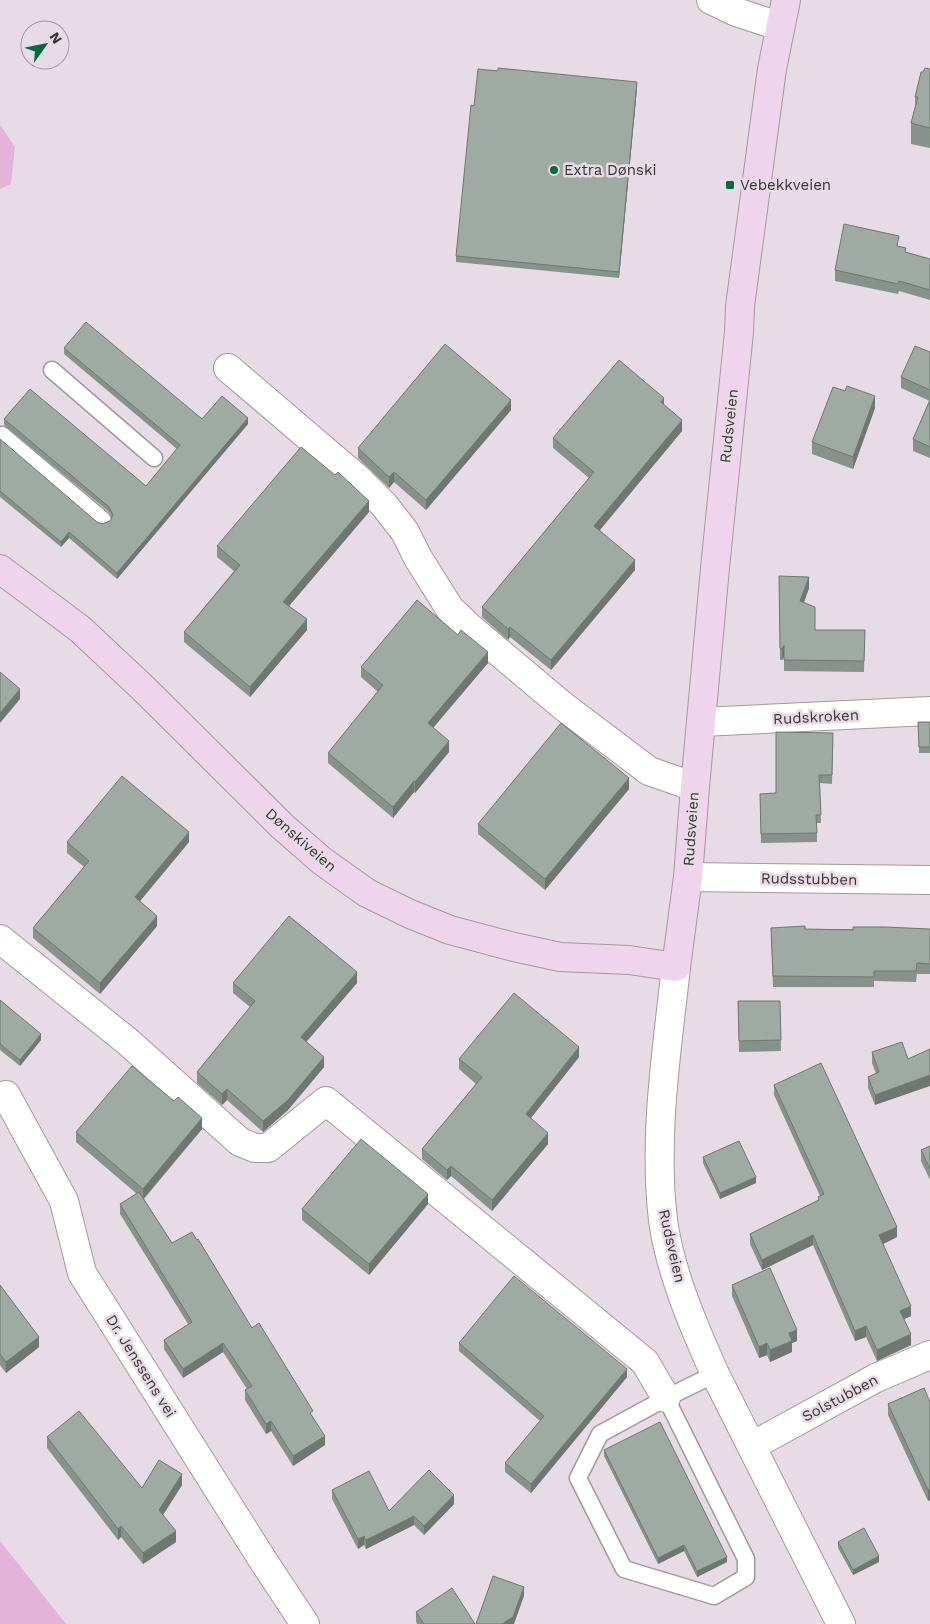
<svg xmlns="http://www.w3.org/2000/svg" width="930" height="1624" viewBox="0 0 930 1624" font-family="'Work Sans',sans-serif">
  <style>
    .green { fill: #e4b3da }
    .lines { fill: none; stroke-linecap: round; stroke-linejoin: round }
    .lane-casing { stroke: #a398a0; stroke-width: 19 }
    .street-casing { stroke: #a398a0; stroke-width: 30 }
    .secondary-casing { stroke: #a398a0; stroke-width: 30 }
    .lane { stroke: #fff; stroke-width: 16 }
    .street { stroke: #fff; stroke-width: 28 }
    .secondary { stroke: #efd5eb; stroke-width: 28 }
    .wall { fill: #88928c }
    .shaded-wall { fill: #6f7772 }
    .building { fill: #9eaaa3; stroke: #6f7772 }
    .poi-dot { fill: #006a41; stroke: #e7dce5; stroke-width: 2 }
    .labels { text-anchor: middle; stroke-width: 5; stroke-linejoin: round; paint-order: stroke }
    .poi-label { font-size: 15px; fill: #373336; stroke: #e7dce5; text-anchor: start }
    .street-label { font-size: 15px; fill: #373336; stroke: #e7dce5 }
  </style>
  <rect width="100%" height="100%" fill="#e7dce5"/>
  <g class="green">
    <path d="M0,125L15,147L11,184L0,189Z"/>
    <path d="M0,1541L66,1624H0Z"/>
  </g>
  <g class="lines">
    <g class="lane-casing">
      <g id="lane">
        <path d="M52,370L154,458"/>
        <path d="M2,435L103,520"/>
        <path d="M666,1398L746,1559V1577L714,1596L624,1569L578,1478L600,1434L666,1398L715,1374"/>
      </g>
    </g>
    <g class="street-casing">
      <g id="street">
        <path d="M711,0L736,12L779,26"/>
        <path d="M228,368L358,479L385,506L405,532L418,558L450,609L469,627L563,706L649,771L695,787"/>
        <path d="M702,722L930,711"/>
        <path d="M688,877L930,880"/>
        <path d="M0,939L127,1041L240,1142L255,1148H268L326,1101L645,1362L666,1398"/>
        <path d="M676,967C667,1050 653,1136 663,1220C670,1272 694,1327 715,1374L841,1624"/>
        <path d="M6,1095L64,1201L82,1273L264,1562L305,1624"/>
        <path d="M752,1446L876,1378L930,1355"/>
      </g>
    </g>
    <g class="secondary-casing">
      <path id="secondary" d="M0,569L80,629L143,688L282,826L322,861L367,893L410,914L450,930L514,947L560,957L629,960L676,967L688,877L695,787L715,568L739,332L740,306L772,69L786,0"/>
    </g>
    <use href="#lane" class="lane"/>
    <use href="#street" class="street"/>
    <use href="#secondary" class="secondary"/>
  </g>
  <g class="wall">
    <path d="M930,69V148L911,144V123L915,107V97L923,72Z"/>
    <path d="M637,88L619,278L456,262V256L474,106Z"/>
    <path d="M899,247L906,252L930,259V300L899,291L898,294L835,281V270Z"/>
    <path d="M64,348L202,419L248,424L117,579L69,538L61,547L0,497V439L97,522L102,524L110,521L112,518L109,512L4,425V419L146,486L177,449L64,354Z"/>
    <path d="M930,352V458L913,451V439L930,401L901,388V377Z"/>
    <path d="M664,405L682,431L600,530L635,570L551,670L510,637L508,640L482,617V607L589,478L553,448V438Z"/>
    <path d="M875,408L853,469L812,454V442Z"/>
    <path d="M511,410L426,510L394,482L389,488L358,458V448Z"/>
    <path d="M369,512L289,606L307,630L250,697L184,642V632L234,571L217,557V546Z"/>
    <path d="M779,576L809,588L804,603L815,630H865L864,672L784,671V657L782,660H780Z"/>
    <path d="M488,663L433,727L449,752L415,793L414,792L393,818L328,763V753L378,692L361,677V667Z"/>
    <path d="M918,722H930V753H919Z"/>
    <path d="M833,733L832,784L820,783L821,823H817V842L761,843L760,794L776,793Z"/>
    <path d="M629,789L545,890L478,834V824Z"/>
    <path d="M67,842H189L140,901L157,926L100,994L33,938V928L84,867L67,853Z"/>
    <path d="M771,928L805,929H930V974H917L916,982L874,981V987H773Z"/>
    <path d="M233,983H357L306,1042L324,1067L288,1110L263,1132L227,1100L222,1105L197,1083V1072L250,1007L233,993Z"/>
    <path d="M0,1000L41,1040L20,1066L0,1050Z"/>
    <path d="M738,1001H780L781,1051L739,1052Z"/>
    <path d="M872,1052L908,1059L875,1105L868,1088V1077L876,1074L872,1063Z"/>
    <path d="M579,1057L531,1118L548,1144L492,1211L451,1176L447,1180L422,1159V1149L476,1084L459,1069V1059Z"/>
    <path d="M774,1085L897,1237L883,1244L911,1316L904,1319L911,1345L877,1361L866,1337L855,1341L813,1245L762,1270L750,1244V1234L818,1200V1197L820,1196L774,1095Z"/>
    <path d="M202,1129L144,1199L172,1243L252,1328L313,1417L325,1445L293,1466L271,1431L266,1434L245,1400V1390L247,1389L223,1352L183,1378L164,1349V1340L188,1324L120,1214V1204L137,1194L76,1142V1132Z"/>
    <path d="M930,1146V1180L921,1161V1150Z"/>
    <path d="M703,1157L756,1183L720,1199L703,1163Z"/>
    <path d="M428,1204L369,1275L302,1220V1209Z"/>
    <path d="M0,1285L39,1347L6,1373L0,1365Z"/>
    <path d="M732,1285L797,1341L792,1343V1352L770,1362L767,1355L759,1358L732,1296Z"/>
    <path d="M459,1343L627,1377L531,1493L505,1472V1463L540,1421L459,1351Z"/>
    <path d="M924,1388L930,1500L928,1501L888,1415V1404Z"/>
    <path d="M47,1437L142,1488L182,1485L163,1515L176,1542L143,1564L121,1537L118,1540L47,1448Z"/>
    <path d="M604,1450L727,1562L697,1577L684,1551L658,1564L604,1456Z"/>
    <path d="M332,1490L389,1511L454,1504L424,1535L414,1525L366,1549L364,1545L358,1549L332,1499Z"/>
    <path d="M838,1542L879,1562L853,1575L838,1548Z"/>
    <path d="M416,1612L475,1624H417L416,1621Z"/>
  </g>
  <g class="shaded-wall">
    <path d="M637,82V88L619,278V272Z"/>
    <path d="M875,396V408L853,469V457Z"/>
    <path d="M664,398V408L661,402Z"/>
    <path d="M511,400V410L426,510V500Z"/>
    <path d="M248,418V424L117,579V573Z"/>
    <path d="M682,420V431L594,537V526Z"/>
    <path d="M394,472V482L389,488V477Z"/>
    <path d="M369,501V512L283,613V602Z"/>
    <path d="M69,532V538L61,547V542Z"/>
    <path d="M635,560V570L551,670V660Z"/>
    <path d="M809,577V588L800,612V601Z"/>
    <path d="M307,619V630L250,697V687Z"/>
    <path d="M510,627V637L508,640V629Z"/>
    <path d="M784,645V656L782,660V649Z"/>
    <path d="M488,652V663L428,734V723Z"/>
    <path d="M20,689V699L0,723V713Z"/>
    <path d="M449,741V752L415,793V782Z"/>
    <path d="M629,778V789L545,890V879Z"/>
    <path d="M414,781V792L393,818V807Z"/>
    <path d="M189,832V842L135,907V897Z"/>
    <path d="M157,916V926L100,994V983Z"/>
    <path d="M357,972V983L301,1048V1037Z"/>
    <path d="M41,1034V1040L20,1066V1060Z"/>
    <path d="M579,1047V1057L526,1124V1114Z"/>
    <path d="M324,1057V1067L288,1110L263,1132V1121Z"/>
    <path d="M930,1075V1086L875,1105V1095Z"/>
    <path d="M227,1089V1100L222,1105V1094Z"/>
    <path d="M202,1118V1129L143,1199V1189Z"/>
    <path d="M548,1133V1144L492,1211V1200Z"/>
    <path d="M451,1166V1176L447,1180V1170Z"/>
    <path d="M756,1177V1183L720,1199V1193Z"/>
    <path d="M428,1194V1204L369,1275V1264Z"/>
    <path d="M897,1227V1237L879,1246V1235Z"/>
    <path d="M813,1235V1245L762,1270V1260Z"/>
    <path d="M911,1306V1316L900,1321V1311Z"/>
    <path d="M866,1326V1337L855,1341V1331Z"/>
    <path d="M797,1330V1341L792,1343V1352L770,1362V1350L789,1333Z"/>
    <path d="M911,1334V1345L877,1361V1350Z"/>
    <path d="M39,1337V1347L6,1373V1362Z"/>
    <path d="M223,1343V1352L183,1378V1369Z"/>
    <path d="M767,1343V1355L759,1358V1347Z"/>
    <path d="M627,1369V1377L531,1493V1484Z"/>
    <path d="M271,1421V1431L266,1434V1424Z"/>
    <path d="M325,1436V1445L293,1466V1456Z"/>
    <path d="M182,1474V1485L159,1521V1510Z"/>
    <path d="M930,1489V1500L928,1501V1490Z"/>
    <path d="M454,1495V1504L424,1535V1526Z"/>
    <path d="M414,1516V1525L366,1549V1540Z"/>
    <path d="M121,1526V1537L118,1540V1529Z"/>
    <path d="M176,1531V1542L143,1564V1553Z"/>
    <path d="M365,1536L364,1537V1545L358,1549V1539Z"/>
    <path d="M684,1545V1551L658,1564V1558Z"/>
    <path d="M879,1556V1562L853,1575V1570Z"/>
    <path d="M727,1557V1562L697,1577V1571Z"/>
    <path d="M524,1587V1596L514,1624H502Z"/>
  </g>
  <g class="building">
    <path d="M498,68L637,82L619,272L456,256L471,105L474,106L478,69L498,71Z"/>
    <path d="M925,68L930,69V128L911,123L918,97H915L921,72H923Z"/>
    <path d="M844,224L899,236L897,246L906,248L905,252L930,259V290L899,281L898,284L835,270Z"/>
    <path d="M86,322L202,419L222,396L248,418L117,573L69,532L61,542L0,491V439L97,522L102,524L110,521L113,515L109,507L4,419L30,389L146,486L180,445L64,348Z"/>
    <path d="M445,344L511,400L426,500L394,472L389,477L358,448Z"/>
    <path d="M915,346L930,352V390L901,377Z"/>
    <path d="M619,360L664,398L661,402L682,420L594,526L635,560L551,660L510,627L508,629L482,607L594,472L553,438Z"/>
    <path d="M847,386L875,396L853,457L812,442L833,387L845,391Z"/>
    <path d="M930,400V447L913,439Z"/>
    <path d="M301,447L335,475L338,472L369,501L283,602L307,619L250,687L184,632L240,565L217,546Z"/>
    <path d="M779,576L809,577L800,601L815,607V630H865L864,661L784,660V645L782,649L780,648Z"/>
    <path d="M417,600L458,635L461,630L488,652L428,723L449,741L415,782L414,781L393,807L328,753L383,685L361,667Z"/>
    <path d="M0,672L20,689L0,713Z"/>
    <path d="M918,722H930V747H919Z"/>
    <path d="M561,723L629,778L545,879L478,824Z"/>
    <path d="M776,732L833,733L832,775H819L821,815H816L817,833L761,834L760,794L776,793Z"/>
    <path d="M122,776L189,832L135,897L157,916L100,983L33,928L89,861L67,842Z"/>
    <path d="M289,916L357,972L301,1037L324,1057L288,1100L263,1121L227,1089L222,1094L197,1072L255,1001L233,983Z"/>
    <path d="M805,926V929L853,930V927H885L930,929V964L917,963L916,971H874V977L773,976L771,928Z"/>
    <path d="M514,993L579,1047L526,1114L548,1133L492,1200L451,1166L447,1170L422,1149L482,1077L459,1059Z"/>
    <path d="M0,1000L41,1034L20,1060L0,1044Z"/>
    <path d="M738,1001H780L781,1040L739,1041Z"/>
    <path d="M902,1042L908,1059L930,1049V1075L875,1095L868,1077L879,1072L872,1052Z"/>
    <path d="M821,1063L897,1227L879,1235L911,1306L900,1311L911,1334L877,1350L866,1326L855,1331L813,1235L762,1260L750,1234L819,1200L818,1197L824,1194L774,1085Z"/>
    <path d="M132,1066L174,1101L178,1097L202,1118L143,1189L76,1132Z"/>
    <path d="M361,1139L428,1194L369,1264L302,1209Z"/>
    <path d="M739,1141L756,1177L720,1193L703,1157Z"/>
    <path d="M930,1146V1169L921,1150Z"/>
    <path d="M139,1192L172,1243L192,1232L197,1240L198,1239L252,1328L259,1323L313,1411L310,1413L325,1436L293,1456L271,1421L266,1424L245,1390L252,1386L223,1343L183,1369L164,1340L192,1322L120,1204Z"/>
    <path d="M770,1268L797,1330L789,1333L792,1341L770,1350L767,1343L759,1347L732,1285Z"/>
    <path d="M514,1276L627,1369L531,1484L505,1463L544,1416L459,1343Z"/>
    <path d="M0,1285L39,1337L6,1362L0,1354Z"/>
    <path d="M924,1388L930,1402V1489L928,1490L888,1404Z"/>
    <path d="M79,1411L142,1488L159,1460L182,1474L159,1510L176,1531L143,1553L121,1526L118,1529L47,1437Z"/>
    <path d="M660,1422L727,1557L697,1571L684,1545L658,1558L604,1450Z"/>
    <path d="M429,1470L454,1495L424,1526L414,1516L366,1540L364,1537L365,1536L358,1539L332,1490L369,1471L389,1511Z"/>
    <path d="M864,1528L879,1556L853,1570L838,1542Z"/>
    <path d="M493,1576L524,1587L513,1617L502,1624H476Z"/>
    <path d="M452,1588L475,1624H424L416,1612Z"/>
  </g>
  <g class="poi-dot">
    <circle cx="554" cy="170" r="5"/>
    <rect x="725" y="180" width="10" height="10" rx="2.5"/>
  </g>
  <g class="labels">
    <g class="poi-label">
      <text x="564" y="175">Extra Dønski</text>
      <text x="740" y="190">Vebekkveien</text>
    </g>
    <g class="street-label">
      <text transform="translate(729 426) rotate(-84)" y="5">Rudsveien</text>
      <text transform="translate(816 717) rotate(-3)" y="5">Rudskroken</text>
      <text transform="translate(691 829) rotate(-86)" y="5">Rudsveien</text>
      <text transform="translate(301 840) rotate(41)" y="5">Dønskiveien</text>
      <text transform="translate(809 879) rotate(1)" y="5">Rudsstubben</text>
      <text transform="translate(672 1246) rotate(77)" y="5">Rudsveien</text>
      <text transform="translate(141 1366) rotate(58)" y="5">Dr. Jenssens vei</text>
      <text transform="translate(840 1398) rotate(-28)" y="5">Solstubben</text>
    </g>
  </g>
  <g transform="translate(45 45) rotate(57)"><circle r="24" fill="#e7dce5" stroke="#a1989f"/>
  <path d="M0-4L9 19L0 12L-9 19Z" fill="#006a41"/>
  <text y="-8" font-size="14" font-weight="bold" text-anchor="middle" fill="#373336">N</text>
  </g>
</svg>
